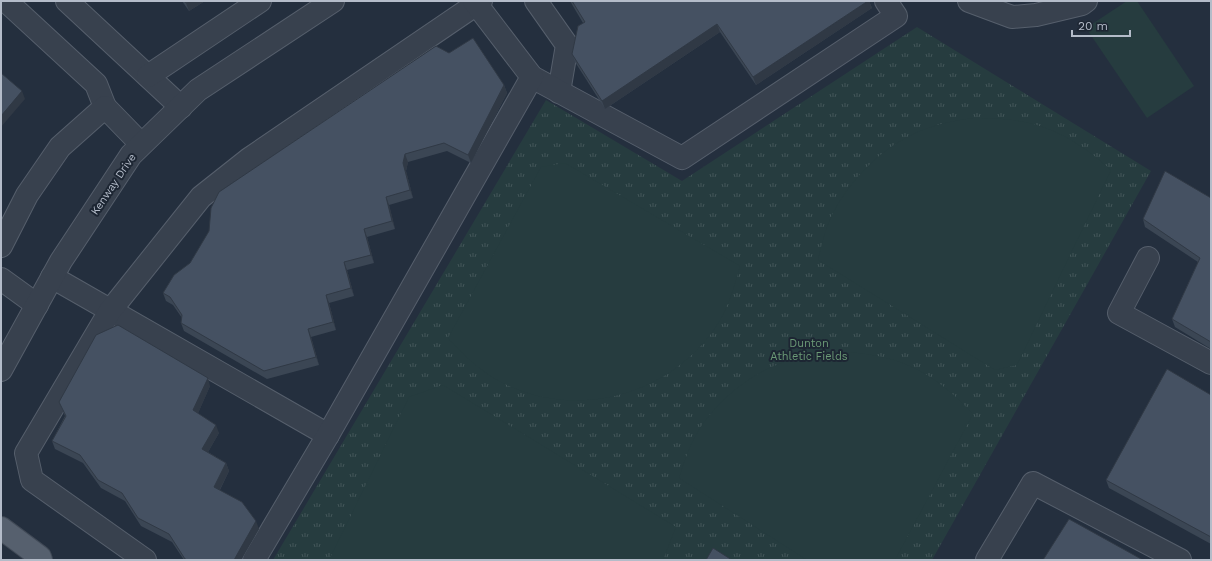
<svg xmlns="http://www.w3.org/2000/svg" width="1212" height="561" viewBox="0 0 1212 561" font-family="'Work Sans',sans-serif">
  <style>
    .park { fill: url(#park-tufts) }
    .garden { fill: #263c3f }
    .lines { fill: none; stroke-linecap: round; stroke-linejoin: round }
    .minor-casing { stroke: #565f6c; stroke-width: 24 }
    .major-casing { stroke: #414a57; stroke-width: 24 }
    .minor { stroke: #38414e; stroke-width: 22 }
    .major { stroke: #56606e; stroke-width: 22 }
    .wall { fill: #3b4654 }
    .shaded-wall { fill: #303945 }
    .building { fill: #455162; stroke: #303945 }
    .labels { text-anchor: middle; stroke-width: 4; stroke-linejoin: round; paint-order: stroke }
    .street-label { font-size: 11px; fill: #b4bcc9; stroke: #1d2633 }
    .park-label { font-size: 11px; fill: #6b9a76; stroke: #1d2633 }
  </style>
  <defs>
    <pattern id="park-tufts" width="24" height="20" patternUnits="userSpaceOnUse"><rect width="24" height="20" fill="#263c3f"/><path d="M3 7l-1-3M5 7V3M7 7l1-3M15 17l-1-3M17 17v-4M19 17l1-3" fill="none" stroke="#435659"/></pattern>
  </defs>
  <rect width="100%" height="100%" fill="#242f3e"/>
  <path class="park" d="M917,27L1151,171L932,560H273L546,100L682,181Z"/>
  <g class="garden">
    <path d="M1127,1H1137L1194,86L1147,118L1086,28Z"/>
    <path d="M973,118C1033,117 1066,130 1111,170L1017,365L995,370L818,260C822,243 826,226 834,211C854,174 888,142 928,128C943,123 957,120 973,118Z"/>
    <path d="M565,163L740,266C734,288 728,309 715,328C668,397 573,421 499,381C479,370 463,354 448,338L541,167Z"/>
    <path d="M829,352C892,351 930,368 973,414L895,560H807L679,478C684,463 688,449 696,435C715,402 748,375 784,362C799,356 814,354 829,352Z"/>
    <path d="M443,385L676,527L663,560H329L409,397Z"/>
  </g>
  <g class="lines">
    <g class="minor-casing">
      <g id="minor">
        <path d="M6,1L96,84L105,107"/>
        <path d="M67,1L181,107"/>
        <path d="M536,1L567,45L559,92"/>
        <path d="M969,1L1012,17L1036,15L1082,4L1086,1"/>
        <path d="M148,76L260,1"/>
        <path d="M532,77L682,158L896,16L886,1"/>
        <path d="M1,246L27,195L60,147L105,107L141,144"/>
        <path d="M1148,258L1119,313L1211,363"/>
        <path d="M52,277L328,435"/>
        <path d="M1,279L37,305"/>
        <path d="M1,370L61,261L131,155L198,90L333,1"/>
        <path d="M145,560L32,480L26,453L110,311L201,197L249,159L481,1"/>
        <path d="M254,560L328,435L532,77L474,1"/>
        <path d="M987,560L1033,483L1180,560"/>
      </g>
    </g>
    <g class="major-casing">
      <path id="major" d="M1,528L40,557L41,560"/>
    </g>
    <use href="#minor" class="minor"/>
    <use href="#major" class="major"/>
  </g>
  <g class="wall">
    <path d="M182,1H205L189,11Z"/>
    <path d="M570,1H869L872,8L756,85L720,32L605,109L575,62L572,54L583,23Z"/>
    <path d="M504,85L507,93L471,163L447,151L408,162L406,171L413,198L389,205L395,229L367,237L374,263L347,270L354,296L329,303L336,330L311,337L319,365L267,379L184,331L181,323L182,318L173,305L166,301L163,293Z"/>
    <path d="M1211,198V349L1175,327L1172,319L1198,262L1145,227L1143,219Z"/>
    <path d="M210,386L198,413L219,433L208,452L226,463L229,471L220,490L259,529L241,560H184L172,542L141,526L125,501L101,488L83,463L55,449L52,441L65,416L59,402Z"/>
    <path d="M1211,395V544L1109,488L1106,480Z"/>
  </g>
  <g class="shaded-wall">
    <path d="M190,1H205L189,11L186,3Z"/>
    <path d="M868,1H869L872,8L756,85L753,77Z"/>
    <path d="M717,24L720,32L605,109L602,101Z"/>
    <path d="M504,85L507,93L471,163L468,155Z"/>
    <path d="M22,91L25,99L1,127V116Z"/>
    <path d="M405,154L408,162L406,171L413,198L410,190L403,163Z"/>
    <path d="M386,197L389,205L395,229L392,221Z"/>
    <path d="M364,229L367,237L374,263L371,255Z"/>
    <path d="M344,262L347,270L354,296L351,288Z"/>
    <path d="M326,295L329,303L336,330L333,322Z"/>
    <path d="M308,329L311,337L319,365L316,357Z"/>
    <path d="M208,378L210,386L196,418L193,410Z"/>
    <path d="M216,425L219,433L205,457L202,449Z"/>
    <path d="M226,463L229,471L217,495L214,487Z"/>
    <path d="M256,521L259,529L241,560H234Z"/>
  </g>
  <g class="building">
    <path d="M185,1H190L186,3Z"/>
    <path d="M572,1H868L753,77L717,24L602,101L572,54L578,26L585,22Z"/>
    <path d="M473,38L504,85L468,155L444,143L405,154L403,163L410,190L386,197L392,221L364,229L371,255L344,262L351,288L326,295L333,322L308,329L316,357L264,371L181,323L182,315L170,297L163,293L174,275L190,263L209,231L211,208L219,192L436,46L449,53Z"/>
    <path d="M1,73L22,91L1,116Z"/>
    <path d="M1165,171L1211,198V342L1172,319L1200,258L1143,219Z"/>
    <path d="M118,325L208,378L193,410L216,425L202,449L226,463L214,487L242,502L256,521L234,560H188L185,559L169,534L138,518L122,493L98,480L80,455L52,441L66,416L59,402L96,335Z"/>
    <path d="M1167,369L1211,395V537L1106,480Z"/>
    <path d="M1069,519L1143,560H1144H1043Z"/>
    <path d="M713,548L732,560H706Z"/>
  </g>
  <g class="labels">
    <g class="street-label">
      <text transform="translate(113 184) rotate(-56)" y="4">Kenway Drive</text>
    </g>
    <g class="park-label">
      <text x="809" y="347">Dunton<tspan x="809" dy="13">Athletic Fields</tspan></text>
    </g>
  </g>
  <rect width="1212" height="561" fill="none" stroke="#b4bcc9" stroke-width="4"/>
  <path d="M1072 30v6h58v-6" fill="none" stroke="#b4bcc9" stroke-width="2"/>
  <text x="1078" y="30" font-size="12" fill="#b4bcc9" stroke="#1d2633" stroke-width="3" paint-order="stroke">20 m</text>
</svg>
